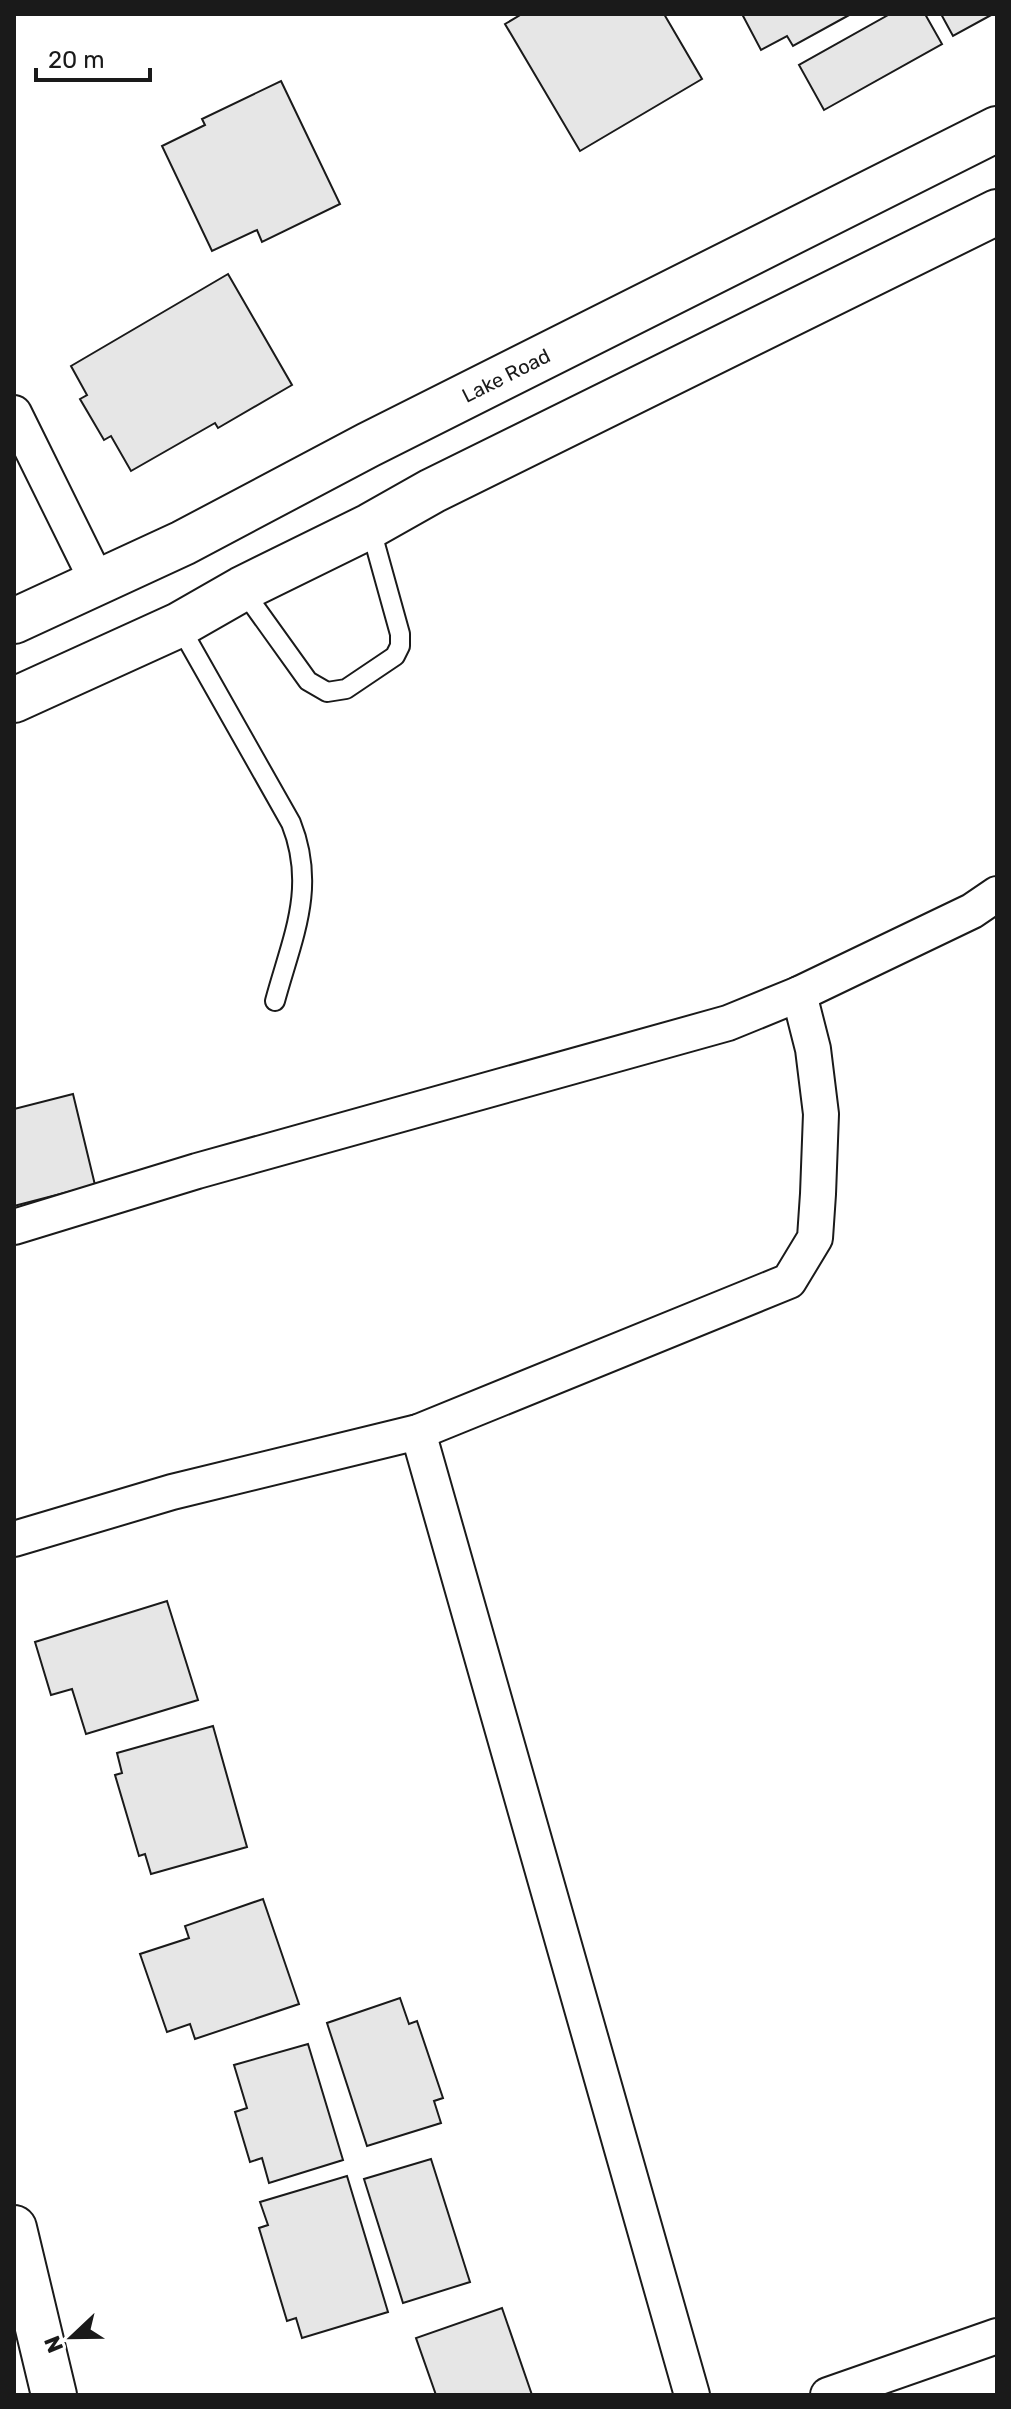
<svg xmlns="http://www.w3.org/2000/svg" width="1011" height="2409" viewBox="0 0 1011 2409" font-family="Rubik,sans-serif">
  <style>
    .building { fill: #e6e6e6; stroke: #1a1a1a; stroke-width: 2 }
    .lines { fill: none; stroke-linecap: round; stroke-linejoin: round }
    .lane-casing { stroke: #1a1a1a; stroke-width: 22 }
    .street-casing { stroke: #1a1a1a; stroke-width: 38 }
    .secondary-casing { stroke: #1a1a1a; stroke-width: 48 }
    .lane { stroke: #fff; stroke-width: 18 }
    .street { stroke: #fff; stroke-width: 34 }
    .secondary { stroke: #fff; stroke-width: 44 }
    .labels { text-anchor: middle; stroke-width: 6; stroke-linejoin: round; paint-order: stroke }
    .street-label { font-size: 20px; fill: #1a1a1a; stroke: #fff }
  </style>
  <rect width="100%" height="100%" fill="#fff"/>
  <g class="building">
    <path d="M522,14H664L702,79L580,151L505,24Z"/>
    <path d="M742,14H851L793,46L787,36L761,50Z"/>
    <path d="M890,14H925L942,44L824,110L799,65Z"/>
    <path d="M941,14H993L953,36Z"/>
    <path d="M281,81L340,204L262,242L257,230L212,251L162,146L205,125L202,119Z"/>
    <path d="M228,274L292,385L218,428L215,423L131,471L111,436L104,440L80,399L87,395L71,366Z"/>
    <path d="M73,1094L95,1185L14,1206V1109Z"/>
    <path d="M167,1601L198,1700L86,1734L72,1689L51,1695L35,1642Z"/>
    <path d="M213,1726L247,1847L151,1874L145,1854L139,1856L115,1775L122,1773L117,1753Z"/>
    <path d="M263,1899L299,2004L195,2039L190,2024L167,2032L140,1954L189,1938L185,1926Z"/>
    <path d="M400,1998L409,2024L417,2021L443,2098L434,2101L441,2123L367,2146L327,2023Z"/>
    <path d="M308,2044L343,2160L269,2183L262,2158L250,2162L235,2112L247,2108L234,2065Z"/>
    <path d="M431,2159L470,2282L403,2303L364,2179Z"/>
    <path d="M347,2176L388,2312L302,2338L296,2318L287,2321L259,2228L268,2225L260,2202Z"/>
    <path d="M502,2308L532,2395H436L416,2338Z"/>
  </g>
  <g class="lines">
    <g class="lane-casing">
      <g id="lane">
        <path d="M242,589L308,681L327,692L346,689L395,656L400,646V634L370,526"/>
        <path d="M179,625L291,823C317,888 292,938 275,1001"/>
      </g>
    </g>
    <g class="street-casing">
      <g id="street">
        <path d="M14,413L97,581"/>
        <path d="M14,1227L197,1171L728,1023L799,994"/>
        <path d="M418,1432L692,2395"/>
        <path d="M14,1539L172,1492L418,1432L789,1281L815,1238L818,1194L821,1114L813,1049L799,994L972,911L997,894"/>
        <path d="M828,2395L997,2336"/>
      </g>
    </g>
    <g class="secondary-casing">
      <g id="secondary">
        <path id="s1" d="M14,621L183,543L368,445L997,129"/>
        <path d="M14,700L179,625L242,589L370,526L432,491L997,212"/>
        <path d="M14,2228L54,2395"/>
      </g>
    </g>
    <use href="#lane" class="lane"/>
    <use href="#street" class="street"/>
    <use href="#secondary" class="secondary"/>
  </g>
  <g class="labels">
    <g class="street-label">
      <text dy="7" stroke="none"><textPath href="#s1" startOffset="550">Lake Road</textPath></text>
    </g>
  </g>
  <rect width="1011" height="2409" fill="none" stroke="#1a1a1a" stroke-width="32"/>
  <g transform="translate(72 2337) rotate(248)" stroke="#ffffff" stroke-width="6" paint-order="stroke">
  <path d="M0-6L14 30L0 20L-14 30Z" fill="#1a1a1a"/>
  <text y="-12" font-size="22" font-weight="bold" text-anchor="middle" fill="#1a1a1a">N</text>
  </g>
  <path d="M36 68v12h114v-12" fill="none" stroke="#1a1a1a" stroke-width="4"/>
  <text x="48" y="68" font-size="24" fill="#1a1a1a" stroke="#ffffff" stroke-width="6" paint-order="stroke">20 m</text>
</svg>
